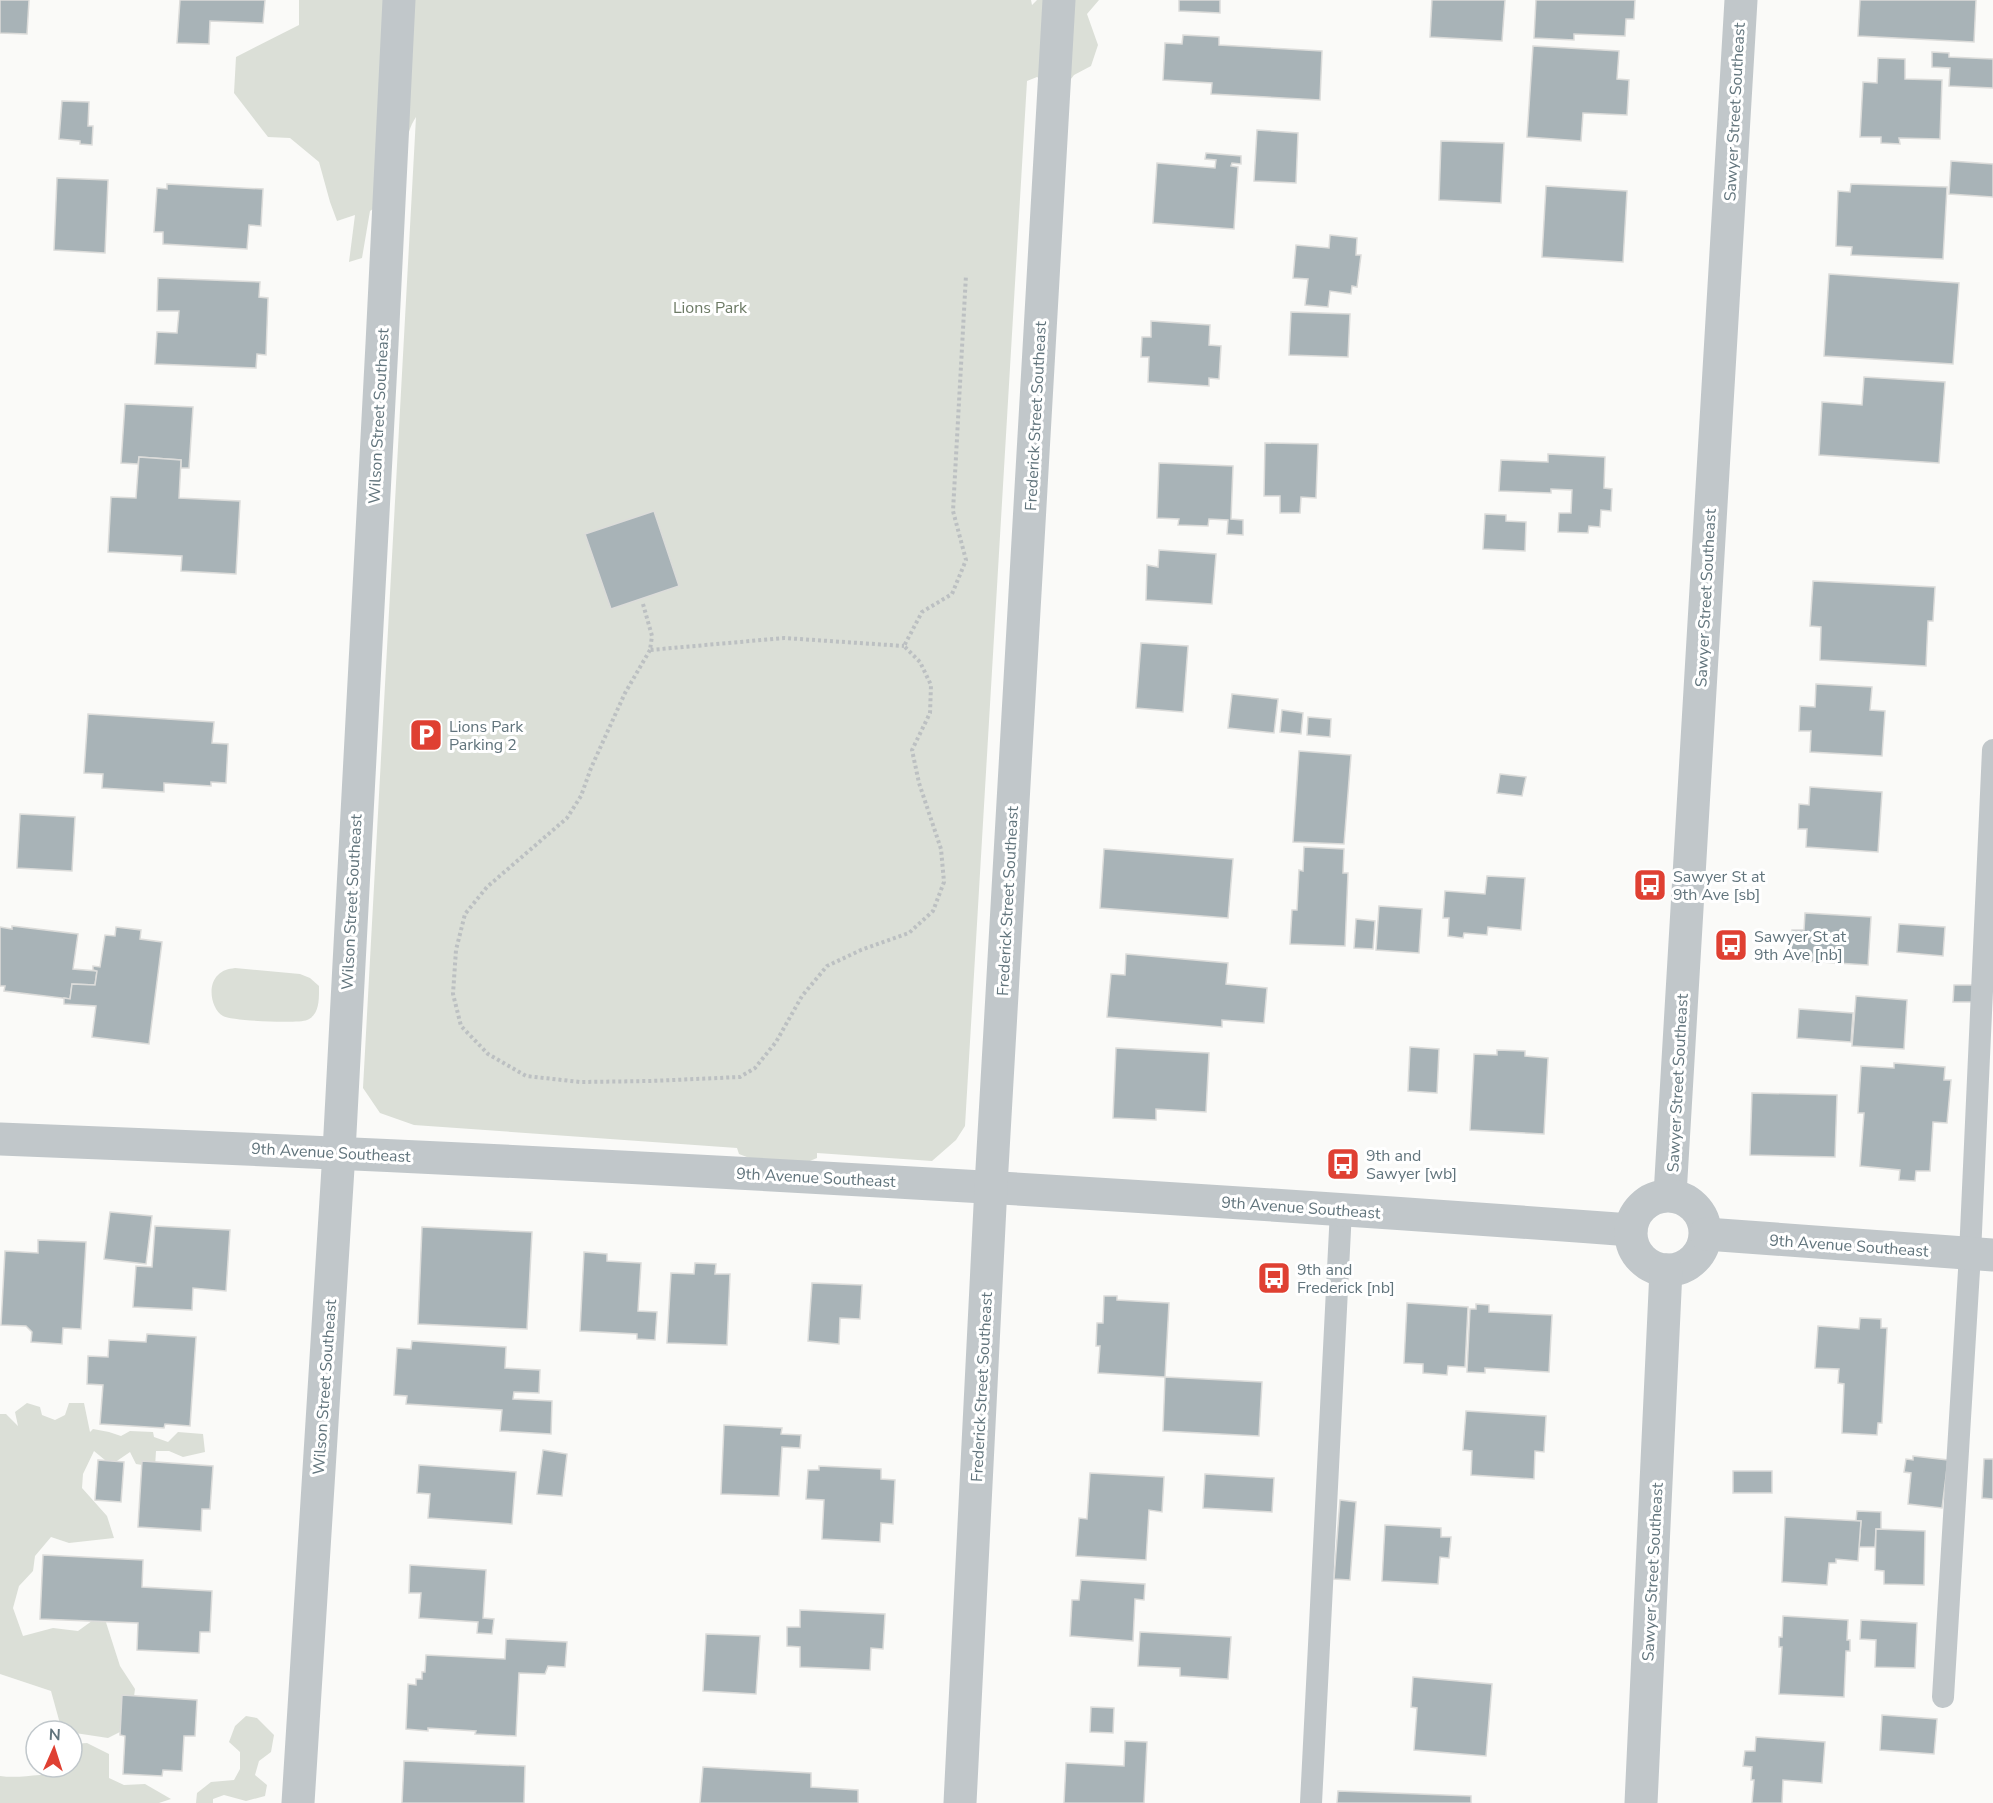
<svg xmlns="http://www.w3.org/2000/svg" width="1993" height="1803" viewBox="0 0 1993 1803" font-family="'Nunito Sans',sans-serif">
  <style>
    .green { fill: #dbdfd7 }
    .building { fill: #a8b3b7; stroke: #dcdcda; stroke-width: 1.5 }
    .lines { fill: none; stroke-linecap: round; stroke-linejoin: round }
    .path { stroke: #bcc0c2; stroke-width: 4; stroke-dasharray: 3 3; stroke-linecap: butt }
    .service { stroke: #c1c7ca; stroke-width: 22 }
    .minor { stroke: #c1c7ca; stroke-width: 33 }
    .labels { text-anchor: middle; stroke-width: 6; stroke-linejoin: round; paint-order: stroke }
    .street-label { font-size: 16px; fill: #61747c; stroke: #fff }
    .park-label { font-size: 16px; fill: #6c7a65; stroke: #fff }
    .poi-label { font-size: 16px; fill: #61747c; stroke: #fff; text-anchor: start }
  </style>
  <rect width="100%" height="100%" fill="#fafaf8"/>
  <g class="green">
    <path d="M299,0H1031L1032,5L1037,0H1099L1087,14L1098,45L1091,66L1074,75L1061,92L1037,77L1027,81L965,1126L956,1140L932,1161L817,1153V1158L793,1168L757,1161L739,1154L737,1148L414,1125L380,1113L363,1088L416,117C403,136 404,166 403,189L370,211L362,258L349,262L355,215L337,221L330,202L319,162L290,138L268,137L234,93L236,57L299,25Z"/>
    <path d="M235,968L300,974L310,978L319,986C319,998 320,1015 307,1020C299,1024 231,1021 223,1016C211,1009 207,985 218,975C223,970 228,969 235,968Z"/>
    <path d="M27,1403L40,1407L42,1415L55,1420L65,1415L69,1403H84L90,1432L93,1429L109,1432L121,1436L130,1431L153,1432L154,1437L168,1442L178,1432L203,1434L205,1452L183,1457L169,1451H156L155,1467L136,1464L130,1452L111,1465L94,1451L83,1474L82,1488L107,1516L114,1538L69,1543L51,1537L35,1556L33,1571L19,1586L13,1608L23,1636L53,1628L78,1631L103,1613L120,1666L135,1689L130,1727L108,1738L62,1731L51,1691L0,1674V1414H6L18,1426L15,1412Z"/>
    <path d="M246,1716L257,1718L274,1735L271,1752L259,1761L255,1775L267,1785L265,1796L246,1801L224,1795L213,1799V1803H196L197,1793L211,1782L234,1780L240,1769V1752L229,1742L235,1726Z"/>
    <path d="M87,1743L109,1754V1778L124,1785L145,1784L171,1799L159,1803H0V1776C21,1779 45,1773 66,1773L63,1767H72V1744Z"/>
  </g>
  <g class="building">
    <path d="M0,0H29L27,34L0,33Z"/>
    <path d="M180,0H265L263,23L210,21L209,44L177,43Z"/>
    <path d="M1179,0H1220V13L1179,11Z"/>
    <path d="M1432,0H1505L1502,41L1430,37Z"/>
    <path d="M1536,0H1635L1634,19H1626L1625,36L1574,34V40L1534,38Z"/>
    <path d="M1860,0H1976L1974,42L1858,36Z"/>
    <path d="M1183,35L1219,37V45L1322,51L1320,100L1211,94L1212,83L1163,80L1165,43L1182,44Z"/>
    <path d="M1533,46L1619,51L1617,79L1629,80L1627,115L1583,113L1581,141L1527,137Z"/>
    <path d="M1932,52L1949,53V57L1993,59V88L1949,86L1950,68L1932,67Z"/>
    <path d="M1878,58L1905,59V79L1942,80L1940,139L1899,138L1900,144L1881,143V137H1860L1863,82L1877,83Z"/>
    <path d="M62,101L89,102L88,126H93L92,145L80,144V141L59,139Z"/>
    <path d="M1257,130L1298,133L1296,183L1254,181Z"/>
    <path d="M1441,141L1504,143L1501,203L1439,200Z"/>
    <path d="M1206,153L1241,156V164L1232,163L1231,166L1238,167L1234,229L1153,223L1157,163L1215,168L1216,160L1205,159Z"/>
    <path d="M1951,161L1993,164V197L1949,194Z"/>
    <path d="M57,178L108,180L105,253L54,250Z"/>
    <path d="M167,184L263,189L261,226L249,225L247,249L163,244V232H154L157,188L167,189Z"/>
    <path d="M1851,184L1947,187L1943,259L1851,255L1852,247L1836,246L1838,191L1850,192Z"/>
    <path d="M1546,186L1627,191L1623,262L1542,257Z"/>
    <path d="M1330,235L1357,238L1356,255H1361L1357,287L1352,286L1351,294L1330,291L1328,307L1305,305L1308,279L1293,278L1296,245L1329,248Z"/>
    <path d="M1829,274L1959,283L1953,364L1824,356Z"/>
    <path d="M158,278L260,282L259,297L268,298L266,355L257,354L256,368L155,364L157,332L177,333L179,311H157Z"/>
    <path d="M1291,312L1350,314L1348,357L1289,355Z"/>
    <path d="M1151,321L1210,325L1209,345L1221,346L1219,379L1209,378V386L1148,382L1149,357H1141L1142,337H1151Z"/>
    <path d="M1864,377L1945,382L1939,463L1819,455L1822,402L1862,405Z"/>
    <path d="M125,404L193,407L189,468H181V460L139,457L138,464L121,463Z"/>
    <path d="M1265,443L1318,444L1316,498L1301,497L1300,513H1280V496H1264Z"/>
    <path d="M1548,454L1605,457L1604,488L1612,489L1611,511L1601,510L1600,527L1589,526L1588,533L1558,532L1559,513H1571L1572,490L1551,489V493L1499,491L1501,460L1548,462Z"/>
    <path d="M139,457L181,460L179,498L240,501L236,574L181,571L182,556L108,552L111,497L136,498Z"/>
    <path d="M1159,463L1233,466L1231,519L1243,520V535L1227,534L1228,520L1209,519L1208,526L1178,525L1179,519L1157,518Z"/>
    <path d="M654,511L679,586L611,609L585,534Z"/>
    <path d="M1485,514L1506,515V521L1526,522L1525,551L1483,549Z"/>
    <path d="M1159,550L1216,554L1212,604L1146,600L1147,565L1158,567Z"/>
    <path d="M1813,581L1935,587L1933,621H1928L1926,666L1820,660L1821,627L1810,626Z"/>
    <path d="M1141,643L1188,646L1183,712L1136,708Z"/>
    <path d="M1816,684L1872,687L1870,710L1885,711L1882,756L1810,752L1811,731H1799L1800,706L1815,707Z"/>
    <path d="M1232,694L1278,699L1274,733L1228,728Z"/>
    <path d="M1282,710L1303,713L1301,734L1280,732Z"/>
    <path d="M88,714L214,722L212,743L228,744L226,783L211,782V786L164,783V792L102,788L103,774L84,773Z"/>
    <path d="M1308,717L1331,719L1330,737L1307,735Z"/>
    <path d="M1299,751L1351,755L1344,844L1293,842Z"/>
    <path d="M1500,774L1526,777L1522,796L1497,793Z"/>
    <path d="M1810,787L1882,792L1878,852L1806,847L1807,829H1798L1799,804L1809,805Z"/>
    <path d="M20,814L75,817L72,871L17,868Z"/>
    <path d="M1304,847L1344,849L1343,873H1348L1345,946L1290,944L1292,910H1297L1299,870L1303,871Z"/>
    <path d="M1104,849L1233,859L1228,918L1100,908Z"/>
    <path d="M1487,876L1525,878L1521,930L1488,927L1487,935L1464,933L1463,938L1448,936L1449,918H1443L1445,891L1485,894Z"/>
    <path d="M1379,906L1422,909L1419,953L1376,950Z"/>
    <path d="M1805,913L1871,917L1868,965L1790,960L1792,930H1804Z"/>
    <path d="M1356,919L1375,921L1373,949L1354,948Z"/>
    <path d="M1899,924L1945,927L1943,956L1897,952Z"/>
    <path d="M12,926L78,934L73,969L97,971L95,985L72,984L70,999L4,991L5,986H0V927L12,929Z"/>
    <path d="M116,927L141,930L140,939L162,942L149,1044L92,1037L96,1006L64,1004V998L70,999L72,984L95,985L97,971L93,970V966L100,967L105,935L115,936Z"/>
    <path d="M1126,954L1228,963L1226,984L1267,988L1264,1023L1222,1020V1027L1107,1017L1111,974L1125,975Z"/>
    <path d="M1954,985H1974L1973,1002H1953Z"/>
    <path d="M1856,996L1907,1000L1904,1049L1852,1046Z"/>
    <path d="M1799,1009L1853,1013L1851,1042L1797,1038Z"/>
    <path d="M1410,1047L1439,1049L1437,1093L1408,1091Z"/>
    <path d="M1116,1048L1209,1053L1206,1112L1156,1109V1120L1113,1118Z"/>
    <path d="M1497,1050L1525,1051V1056L1548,1058L1544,1134L1470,1130L1474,1054L1497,1055Z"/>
    <path d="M1894,1063L1945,1067L1944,1080H1951L1947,1123L1933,1122L1930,1171H1916L1915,1181L1899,1180L1900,1170L1860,1166L1864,1113H1858L1861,1066L1894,1068Z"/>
    <path d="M1752,1093L1837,1095L1835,1157L1750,1155Z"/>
    <path d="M110,1212L152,1216L146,1264L104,1259Z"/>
    <path d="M155,1226L230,1230L226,1291L193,1288L192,1310L133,1307L136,1266L152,1267Z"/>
    <path d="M422,1227L532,1232L527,1329L418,1324Z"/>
    <path d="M38,1240L86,1242L81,1329L63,1328L62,1344L31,1342L32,1332L26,1326L1,1325L5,1251L38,1253Z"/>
    <path d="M584,1252L607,1254V1261L641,1263L638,1311L657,1312L655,1340L637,1339V1334L580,1331Z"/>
    <path d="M695,1263L716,1264L715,1274H730L727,1345L667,1343L671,1273L694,1274Z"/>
    <path d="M812,1283L862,1285L860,1319L840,1318L839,1344L808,1341Z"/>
    <path d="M1104,1296H1117V1300L1169,1303L1165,1377L1098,1373L1100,1346H1096L1097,1323H1103Z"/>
    <path d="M1407,1303L1468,1307L1465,1367L1448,1366L1447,1375L1423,1373V1364L1404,1363Z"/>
    <path d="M1476,1304L1489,1305V1312L1552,1315L1549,1372L1485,1368V1373L1467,1372L1470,1309H1476Z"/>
    <path d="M1860,1318L1881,1319V1328H1887L1882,1423H1878L1877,1435L1842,1433L1844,1384L1838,1383L1839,1369L1815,1368L1818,1326L1859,1329Z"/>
    <path d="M147,1334L196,1337L190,1426L165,1424L164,1428L100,1424L103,1385L87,1384L88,1356L108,1357L109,1340L146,1342Z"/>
    <path d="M412,1341L506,1347L505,1368L540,1370L539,1393L514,1392L513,1399L552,1401L551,1434L500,1431L502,1410L406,1404L407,1396L394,1395L397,1348L411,1349Z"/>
    <path d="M1165,1377L1262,1382L1259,1436L1163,1431Z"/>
    <path d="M1466,1411L1546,1416L1544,1452L1535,1451L1534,1479L1471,1475L1472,1451L1463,1450Z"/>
    <path d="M724,1425L782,1428L781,1434L801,1435L800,1448L782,1447L779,1496L721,1494Z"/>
    <path d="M543,1450L567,1454L562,1496L537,1494Z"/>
    <path d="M1913,1456L1948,1460L1942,1508L1908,1504L1911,1473L1904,1472L1906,1459L1913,1460Z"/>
    <path d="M1984,1459H1993V1499L1982,1498Z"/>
    <path d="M98,1460L124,1462L121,1502L95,1500Z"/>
    <path d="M142,1461L213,1466L210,1509H202L201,1531L138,1527Z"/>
    <path d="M419,1465L516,1472L512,1524L428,1518L430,1494L417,1493Z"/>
    <path d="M819,1466L881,1469V1479L895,1480L893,1524L881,1523L880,1542L822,1539L824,1500L806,1499L808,1470H819Z"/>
    <rect x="1733" y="1471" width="39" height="22"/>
    <path d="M1090,1473L1164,1477L1162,1512L1149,1510L1146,1560L1076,1556L1079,1518L1087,1519Z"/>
    <path d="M1205,1474L1274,1478L1272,1512L1203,1508Z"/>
    <path d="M1340,1500L1356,1502L1350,1580L1334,1579Z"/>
    <path d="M1857,1511L1881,1512V1529H1876L1875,1547H1859L1861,1521H1856Z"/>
    <path d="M1785,1517L1861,1521L1858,1561L1836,1559V1563H1829L1827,1585L1782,1582Z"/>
    <path d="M1385,1525L1441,1528V1537H1451L1449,1558L1440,1557L1438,1584L1382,1581Z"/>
    <path d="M1876,1529L1925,1531L1924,1585L1884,1584V1571L1875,1570Z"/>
    <path d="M43,1555L143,1560L142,1587L212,1591L210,1632H200L199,1653L137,1650L138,1623L40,1619Z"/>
    <path d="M410,1565L486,1570L483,1618L494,1619L492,1634L477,1633L478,1622L419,1618L421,1593H409Z"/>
    <path d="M1081,1580L1145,1584L1144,1600L1135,1599L1133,1641L1070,1636L1072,1600H1079Z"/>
    <path d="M800,1610L885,1614L883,1649L871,1648L870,1670L800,1667V1647L787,1646V1627H800Z"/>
    <path d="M1783,1616L1848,1620L1847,1640H1850V1651H1846L1844,1697L1779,1694L1782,1647H1779V1637H1782Z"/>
    <path d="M1861,1620L1917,1623L1915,1668L1875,1667L1876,1640L1860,1639Z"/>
    <path d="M1140,1632L1231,1637L1228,1679L1180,1676V1668L1138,1666Z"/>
    <path d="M706,1634L760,1636L756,1694L703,1691Z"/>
    <path d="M506,1639L567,1642L565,1667L548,1666L545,1674L519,1673L516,1736L475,1734L476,1731L428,1728V1731L406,1729L408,1684L416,1685V1679H422V1672H425L426,1655L505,1659Z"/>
    <path d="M1413,1677L1492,1684L1486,1756L1414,1750L1417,1708L1411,1707Z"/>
    <path d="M122,1695L197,1700L195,1736H184L182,1771L163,1770L162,1776L123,1774L125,1736L120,1735Z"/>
    <path d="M1091,1707L1114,1708L1113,1733L1090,1732Z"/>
    <path d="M1882,1715L1937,1719L1934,1754L1880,1750Z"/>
    <path d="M1756,1737L1825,1742L1822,1783L1783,1780L1782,1803H1752L1754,1780H1751L1752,1767L1743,1766L1745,1751H1755Z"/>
    <path d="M1125,1741L1147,1742L1144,1803H1064L1066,1763L1124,1766Z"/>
    <path d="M404,1761L525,1766L524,1803H402Z"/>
    <path d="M703,1767L811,1773V1787L858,1790V1803H700Z"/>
    <path d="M1338,1791L1471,1796V1803H1337Z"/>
  </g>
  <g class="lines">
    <g class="path">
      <path d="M643,604L652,636L650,650L784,638L904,646"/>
      <path d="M650,650L625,693L591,768L581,796L567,818L487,887L465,914L456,950L453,994L461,1026L488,1054L526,1076L580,1082L651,1081L740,1077L755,1068L776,1042L802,996L827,966L861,950L909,933L933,911L944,882L941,849L919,783L912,750L930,713L931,685L920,662L904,646L922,612L952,594L966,560L953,511L966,275"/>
    </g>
    <g class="service">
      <path d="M1943,1697L1970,1254L1993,750"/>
      <path d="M1311,1803L1341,1210"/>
    </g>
    <g class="minor">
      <path d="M0,1139C544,1160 1088,1190 1631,1230"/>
      <path d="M1670,1195L1741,0"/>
      <circle cx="1668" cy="1233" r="37"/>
      <path d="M1706,1234L1993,1255"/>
      <path d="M298,1803L339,1152L382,344L399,0"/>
      <path d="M960,1803L991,1186L1059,0"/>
      <path d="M1641,1803L1666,1270"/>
    </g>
  </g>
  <defs>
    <g id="parking-square" transform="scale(1.725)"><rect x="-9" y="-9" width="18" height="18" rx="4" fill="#df4032" stroke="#fff"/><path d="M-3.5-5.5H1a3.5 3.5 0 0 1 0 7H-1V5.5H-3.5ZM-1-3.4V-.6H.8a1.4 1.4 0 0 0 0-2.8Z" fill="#fff"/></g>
    <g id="bus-square" transform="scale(1.725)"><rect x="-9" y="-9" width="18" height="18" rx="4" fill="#df4032" stroke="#fff"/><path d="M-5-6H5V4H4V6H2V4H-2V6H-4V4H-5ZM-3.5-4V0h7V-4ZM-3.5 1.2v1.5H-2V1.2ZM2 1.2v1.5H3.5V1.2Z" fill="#fff"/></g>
  </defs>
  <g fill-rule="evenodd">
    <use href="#parking-square" x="426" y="735"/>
    <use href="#bus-square" x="1650" y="885"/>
    <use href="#bus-square" x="1731" y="945"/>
    <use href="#bus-square" x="1343" y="1164"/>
    <use href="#bus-square" x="1274" y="1278"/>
  </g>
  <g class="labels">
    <g class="street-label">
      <text transform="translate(1734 112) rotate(-87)" y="6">Sawyer Street Southeast</text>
      <text transform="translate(378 416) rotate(-87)" y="6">Wilson Street Southeast</text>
      <text transform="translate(1035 416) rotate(-87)" y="6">Frederick Street Southeast</text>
      <text transform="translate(1705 598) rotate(-87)" y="6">Sawyer Street Southeast</text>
      <text transform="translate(1007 901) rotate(-87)" y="6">Frederick Street Southeast</text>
      <text transform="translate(351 902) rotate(-87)" y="6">Wilson Street Southeast</text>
      <text transform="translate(1677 1083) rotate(-87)" y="6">Sawyer Street Southeast</text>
      <text transform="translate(331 1152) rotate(3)" y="6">9th Avenue Southeast</text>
      <text transform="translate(816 1177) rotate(3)" y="6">9th Avenue Southeast</text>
      <text transform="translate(1301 1207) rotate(4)" y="6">9th Avenue Southeast</text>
      <text transform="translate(1849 1245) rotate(4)" y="6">9th Avenue Southeast</text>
      <text transform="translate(324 1387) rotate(-86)" y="6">Wilson Street Southeast</text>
      <text transform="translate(981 1387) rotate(-87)" y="6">Frederick Street Southeast</text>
      <text transform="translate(1652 1572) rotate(-87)" y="6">Sawyer Street Southeast</text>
    </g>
    <g class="park-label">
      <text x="710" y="313">Lions Park</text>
    </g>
    <g class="poi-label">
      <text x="449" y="732">Lions Park<tspan x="449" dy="18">Parking 2</tspan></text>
      <text x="1673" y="882">Sawyer St at<tspan x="1673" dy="18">9th Ave [sb]</tspan></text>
      <text x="1754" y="942">Sawyer St at<tspan x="1754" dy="18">9th Ave [nb]</tspan></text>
      <text x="1366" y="1161">9th and<tspan x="1366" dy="18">Sawyer [wb]</tspan></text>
      <text x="1297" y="1275">9th and<tspan x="1297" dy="18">Frederick [nb]</tspan></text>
    </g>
  </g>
  <g transform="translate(54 1749) rotate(3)"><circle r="28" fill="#ffffff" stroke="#c0c7cb" stroke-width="1.5"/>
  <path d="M0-4.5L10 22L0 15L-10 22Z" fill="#df4032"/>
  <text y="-9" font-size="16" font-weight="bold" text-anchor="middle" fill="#61747c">N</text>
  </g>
</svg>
